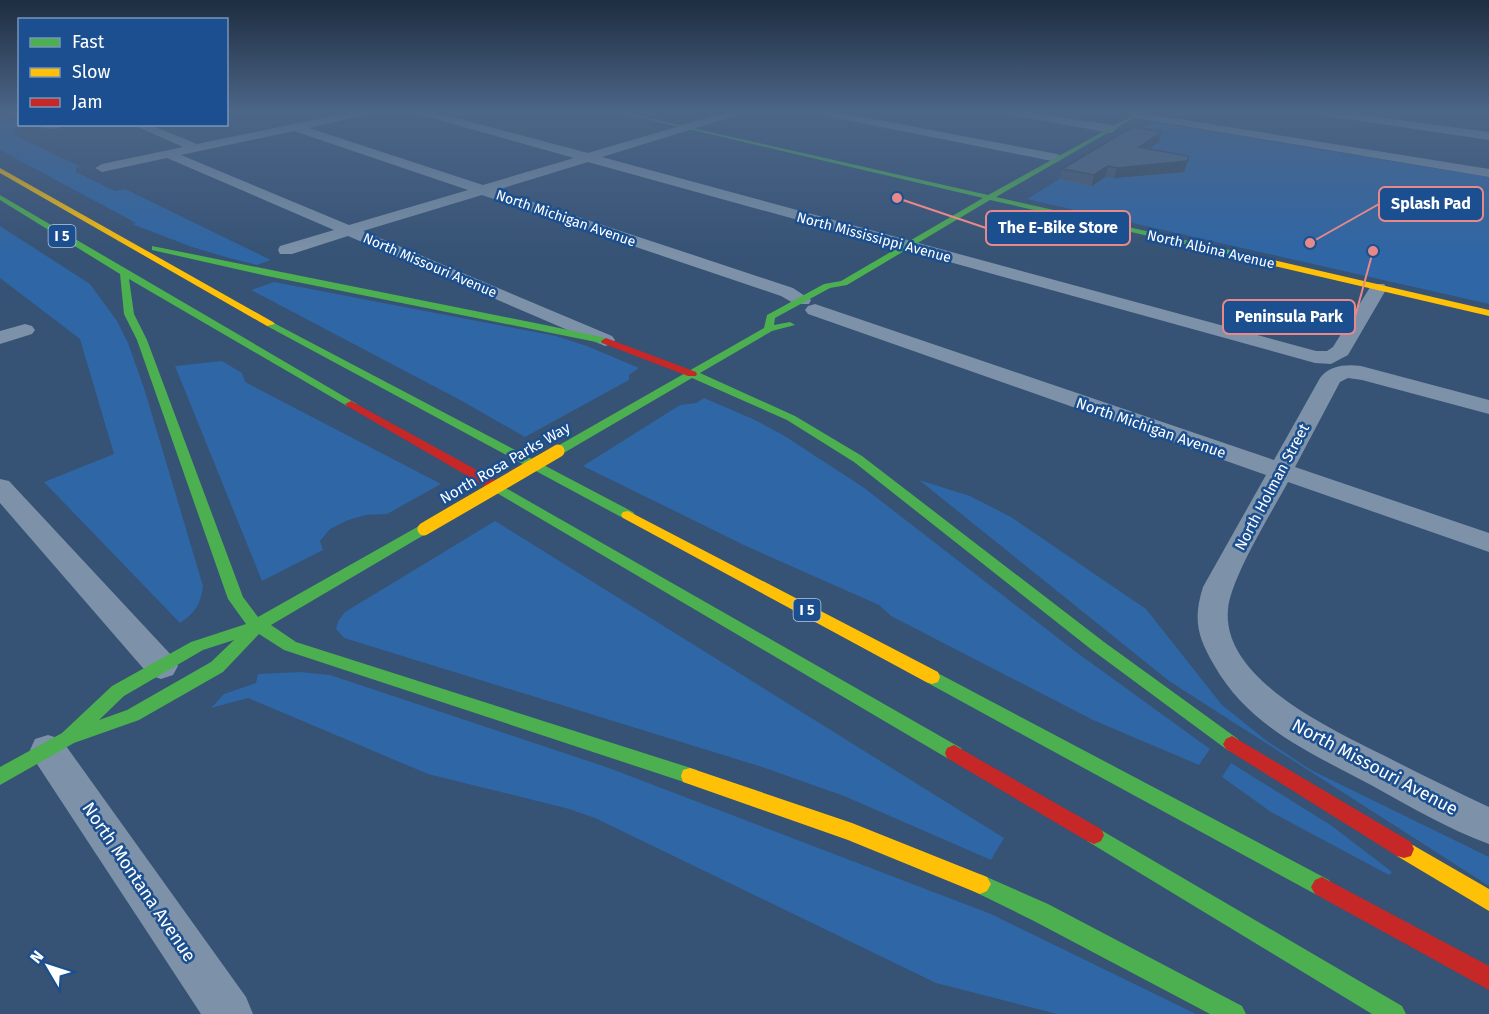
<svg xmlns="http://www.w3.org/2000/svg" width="1489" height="1014" viewBox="0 0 1489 1014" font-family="'Fira Sans',sans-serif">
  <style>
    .green { fill: #2f66a5 }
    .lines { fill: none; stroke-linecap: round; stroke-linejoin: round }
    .street { fill: #7d92a8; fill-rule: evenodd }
    .fast { fill: #4caf50; fill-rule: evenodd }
    .slow { fill: #ffc107; fill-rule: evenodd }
    .jam { fill: #c62828; fill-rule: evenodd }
    .slow-bridge { stroke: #ffc107; stroke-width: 13 }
    .wall { fill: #475a72 }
    .shaded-wall { fill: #394a5c }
    .building { fill: #526984; stroke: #394a5c; stroke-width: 1.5 }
    .labels { text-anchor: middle; stroke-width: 5; stroke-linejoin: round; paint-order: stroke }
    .far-street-label { font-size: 14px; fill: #fff; stroke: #1b4f8f }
    .shield { fill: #1b4f8f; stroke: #bbcadd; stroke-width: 1.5 }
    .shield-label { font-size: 14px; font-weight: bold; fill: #fff }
    .street-label { font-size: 15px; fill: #fff; stroke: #1b4f8f }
    .near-street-label { font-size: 18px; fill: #fff; stroke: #1b4f8f }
    .leader { fill: none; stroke: #e88989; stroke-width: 2 }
    .callout-dot { fill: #e88989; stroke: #1b4f8f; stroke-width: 2 }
    .callout { fill: #1b4f8f; stroke: #e88989; stroke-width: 2 }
    .callout-label { font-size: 16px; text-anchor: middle; font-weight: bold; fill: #fff }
  </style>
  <rect width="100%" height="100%" fill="#365274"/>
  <g class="green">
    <path d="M0,115L19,122L15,126L14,135L81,167L76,168V172L115,191L125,189L271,260L257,265L229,258L192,247L132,224L136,223L0,150Z"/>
    <path d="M1152,122L1489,177V304L1027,199Z"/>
    <path d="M0,226L90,284L117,321L128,343L144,388L203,586C201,604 195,613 180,623L44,482L114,454L80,339L0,278Z"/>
    <path d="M274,282L556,336L587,346L639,368L629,375V380L525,437L462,401L251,290Z"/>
    <path d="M222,361L242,373L245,382L441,484L387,514L366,515L348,520L330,529L320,541L323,550L262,581L175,366Z"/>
    <path d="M704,398L753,419L783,435L863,487L1076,652L1210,749L1199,765L1093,720L891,616L879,605L748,547L583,466L680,405L696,403Z"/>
    <path d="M919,480L970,496L1011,517L1146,609L1222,705L1267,741L1311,770L1489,857V886L1169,681Z"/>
    <path d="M495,521L1004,838L991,860L844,796L762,767L344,638L336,629L338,621L345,612Z"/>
    <path d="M300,672L330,675L609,768L991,914L1196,1014H1057L936,983L595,818L569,809L428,774L248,698L211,708L224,694L256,683L258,674Z"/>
    <path d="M1231,763L1332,826L1392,872L1389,875L1271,812L1222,777Z"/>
  </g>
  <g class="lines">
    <g class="street">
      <path d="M5,112H20V119Z"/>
      <path d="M352,112H372L370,114L309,128L483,185L574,158L418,114L417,112H433L588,153L727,112H742L741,114L602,157L1316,351H1327L1333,347L1372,284H1384L1387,288L1348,355L1331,364L1315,363L588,162L497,190L793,288L811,300L809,304H795L781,296L482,195L363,231L612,336L615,340L612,344L605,346L348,236L292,254H280L278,250L280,246L334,230L167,158L102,172L95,168L102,164L183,147L131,124H148L197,144ZM294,131L468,190L349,225L181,155Z"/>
      <path d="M816,112H837L1057,154L1064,158L1057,162L822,115Z"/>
      <path d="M1006,112H1029L1111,125L1117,129L1111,133L1012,115Z"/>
      <path d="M1135,112L1489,169V177L1131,117V113Z"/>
      <path d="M1314,112H1341L1489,132V140L1320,115Z"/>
      <path d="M34,124H68C61,130 41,130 34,124Z"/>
      <path d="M815,304L1274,460L1320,378C1329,365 1347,364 1361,366L1489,400V414L1362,380L1348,378L1340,382L1295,467L1489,533V552L1288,482C1272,512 1230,579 1228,610C1222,680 1332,729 1383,755C1418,773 1453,790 1489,807V844C1448,829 1409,806 1371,785C1311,753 1249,727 1214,665C1197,636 1193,619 1203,587L1266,475L808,314L805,310L808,306Z"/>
      <path d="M25,324L32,326L35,330L32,334L0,344V331Z"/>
      <path d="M0,479L9,481L173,657L178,666L173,675L161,679L149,675L0,503Z"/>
      <path d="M48,735L61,739L246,997L253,1014H201L35,761L30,750L35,739Z"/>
    </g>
    <g class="fast">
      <path d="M615,112H622L988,195L1139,112H1144L996,197L1256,256L1260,259L1259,261L990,200L847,285L830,288L775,318L774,325L790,322L795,325L772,331L700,373L795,416L862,456L1104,642L1238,739L1241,744L1238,749L1232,752L1226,749L1092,650L854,462L787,420L692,378L562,454H554L552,451L554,448L764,328L767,315L824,284L841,281L983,198Z"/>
      <path d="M0,195L357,404L351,407L347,406L129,279L134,314L147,340L243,597L258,617L419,526H429L431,529L429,532L271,625L296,642L697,770L699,776L697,782L690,784L284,650L259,634L223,672L139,720L74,743L0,785V767L62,733L112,686L191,642L246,624L228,599L137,340L124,314L120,274L0,200ZM234,640L211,662L127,710L99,720L124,696L203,650Z"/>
      <path d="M152,246L550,326L606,338L611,341L606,344L267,276L152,250Z"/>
      <path d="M270,321L633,512L635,515L628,519L623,518L267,326V322Z"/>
      <path d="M490,479L961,748L963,753L961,758L954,761L947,758L485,486L483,483Z"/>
      <path d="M932,670L1329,880L1333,887L1329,894L1322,897L1315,894L926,682L924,677L926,672Z"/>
      <path d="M1094,826L1402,1006L1406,1014H1372L1087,841L1084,835L1087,829Z"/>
      <path d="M980,874L1048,904L1242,1006L1246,1014H1210L1032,920L973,891L969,884L973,877Z"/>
    </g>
    <g class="slow">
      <path d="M0,168L273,322L275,324L267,326L0,173Z"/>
      <path d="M1256,256L1489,310V316L1253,261L1252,259Z"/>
      <path d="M628,511L938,672L940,677L938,682L932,684L926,682L623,518L621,515L623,512Z"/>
      <path d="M690,768L852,823L987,877L991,884L987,891L980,894L848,840L683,782L681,776L683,770Z"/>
      <path d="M1404,840L1489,889V911L1397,856L1394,849L1397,842Z"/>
    </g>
    <g class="jam">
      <path d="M606,338L696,372L697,374L696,376H688L602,343L601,341Z"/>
      <path d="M351,401L495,480L497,483L490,487L485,486L347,406L345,404Z"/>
      <path d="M1232,736L1411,842L1414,849L1411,856L1404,858L1397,856L1226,749L1223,744L1226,739Z"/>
      <path d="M954,745L1101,829L1104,835L1101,841L1094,844L1087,841L947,758L945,753L947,748Z"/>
      <path d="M1322,877L1489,966V990L1315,894L1311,887L1315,880Z"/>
    </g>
    <path class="slow-bridge" d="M424,529L558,451"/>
  </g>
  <path class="wall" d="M1159,142L1148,149L1184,172L1114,178L1105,177L1092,186L1060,179L1062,169Z"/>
  <g class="shaded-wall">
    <path d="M1162,132L1159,142L1136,157L1139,147Z"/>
    <path d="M1188,161L1184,172L1114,178L1117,168Z"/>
    <path d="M1108,166L1105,177L1092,186L1094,175Z"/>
  </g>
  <path class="building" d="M1132,127L1162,132L1139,147L1188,156V161L1117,168L1108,166L1094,175L1062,169Z"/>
  <linearGradient id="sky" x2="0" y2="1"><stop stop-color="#1e2d40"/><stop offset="0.44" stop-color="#4c6688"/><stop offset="1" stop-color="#4c6688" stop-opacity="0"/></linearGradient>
  <rect width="1489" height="254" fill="url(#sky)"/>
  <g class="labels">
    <g class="far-street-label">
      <text transform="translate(566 218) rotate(19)" y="5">North Michigan Avenue</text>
      <text transform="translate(874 237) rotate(15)" y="5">North Mississippi Avenue</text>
      <text transform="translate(1211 249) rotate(13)" y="5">North Albina Avenue</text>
      <text transform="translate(430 265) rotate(23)" y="5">North Missouri Avenue</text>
    </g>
    <g class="shield">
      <rect x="48.5" y="225" width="27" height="22" rx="4.5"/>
      <rect x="793.5" y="599" width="27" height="22" rx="4.5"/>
    </g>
    <g class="shield-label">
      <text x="62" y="241">I 5</text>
      <text x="807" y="615">I 5</text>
    </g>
    <g class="street-label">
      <text transform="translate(1151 428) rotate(19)" y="5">North Michigan Avenue</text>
      <text transform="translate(505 463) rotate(-30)" y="5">North Rosa Parks Way</text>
      <text transform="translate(1272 487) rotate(-62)" y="5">North Holman Street</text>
    </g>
    <g class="near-street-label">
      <text transform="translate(1375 767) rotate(28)" y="6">North Missouri Avenue</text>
      <text transform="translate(139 882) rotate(56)" y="6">North Montana Avenue</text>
    </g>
  </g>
  <path class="leader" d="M1310 243L1379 204M897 198L986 228M1373 251L1355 317"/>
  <g class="callout-dot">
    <circle cx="1310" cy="243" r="6"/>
    <circle cx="897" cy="198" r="6"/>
    <circle cx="1373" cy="251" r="6"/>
  </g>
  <g class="callout">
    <rect x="1379" y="187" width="104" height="34" rx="6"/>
    <rect x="986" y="211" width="144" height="34" rx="6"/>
    <rect x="1223" y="300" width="132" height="34" rx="6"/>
  </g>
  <g class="callout-label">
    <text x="1431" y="209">Splash Pad</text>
    <text x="1058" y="233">The E-Bike Store</text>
    <text x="1289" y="322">Peninsula Park</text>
  </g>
  <rect x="18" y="18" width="210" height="108" fill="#1b4f8f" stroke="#7695bc" stroke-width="1.5"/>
  <rect x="30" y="38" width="30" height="9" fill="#4caf50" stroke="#7695bc" stroke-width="1.5"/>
  <text x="72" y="48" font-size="18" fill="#ffffff">Fast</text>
  <rect x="30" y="68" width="30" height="9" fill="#ffc107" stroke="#7695bc" stroke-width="1.5"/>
  <text x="72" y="78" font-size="18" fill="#ffffff">Slow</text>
  <rect x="30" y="98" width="30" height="9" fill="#c62828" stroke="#7695bc" stroke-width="1.5"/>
  <text x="72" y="108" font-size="18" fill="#ffffff">Jam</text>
  <g transform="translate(48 966) rotate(309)" stroke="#1b4f8f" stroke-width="4.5" paint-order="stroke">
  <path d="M0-4.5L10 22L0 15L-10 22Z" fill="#ffffff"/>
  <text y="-9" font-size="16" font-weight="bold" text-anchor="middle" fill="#ffffff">N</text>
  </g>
</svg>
